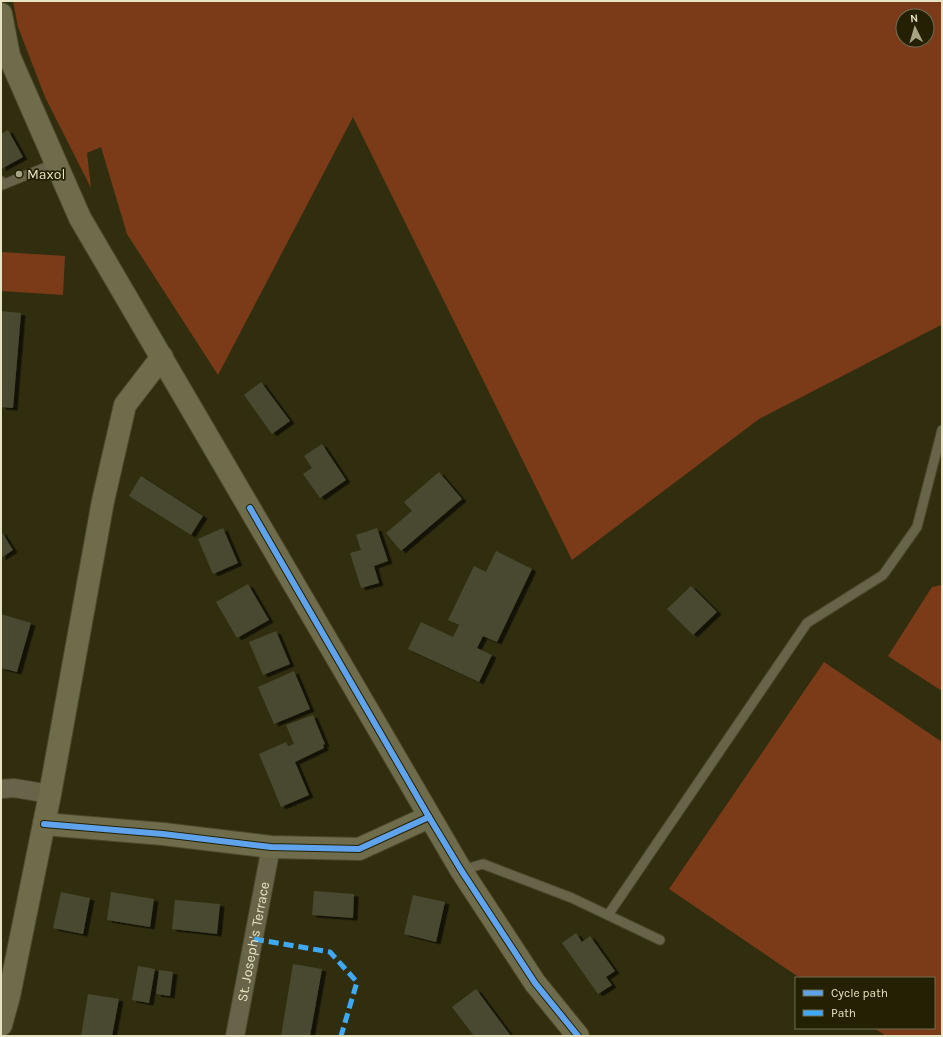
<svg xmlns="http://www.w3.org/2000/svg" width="943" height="1037" viewBox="0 0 943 1037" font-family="Karla,sans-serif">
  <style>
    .green { fill: #7b3b19; fill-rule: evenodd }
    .building { fill: #484a30; filter: url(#shadow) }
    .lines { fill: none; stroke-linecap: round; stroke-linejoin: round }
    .lane-casing { stroke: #4c492e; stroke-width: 11 }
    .street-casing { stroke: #4c492e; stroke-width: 20 }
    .secondary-casing { stroke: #4c492e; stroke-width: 24 }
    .lane { stroke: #67644a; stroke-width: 9 }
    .street { stroke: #67644a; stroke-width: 18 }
    .secondary { stroke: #6f6c4c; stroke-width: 22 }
    .quiet { stroke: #3fa9f5; stroke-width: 5; stroke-dasharray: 10 5; stroke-linecap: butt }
    .cycleway-casing { stroke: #232004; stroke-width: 8 }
    .cycleway { stroke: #60a3ed; stroke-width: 6 }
    .poi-dot { fill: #a7a484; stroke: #232004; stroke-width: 1.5 }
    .labels { text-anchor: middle; stroke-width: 3.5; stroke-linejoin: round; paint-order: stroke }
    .poi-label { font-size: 14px; fill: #e7e4c3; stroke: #232004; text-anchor: start }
    .street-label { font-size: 14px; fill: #e7e4c3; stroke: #232004 }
  </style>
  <defs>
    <filter id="shadow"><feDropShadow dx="4.5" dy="2.5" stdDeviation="0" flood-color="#0009"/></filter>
  </defs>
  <rect width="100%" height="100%" fill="#312e0f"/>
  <g class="green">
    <path d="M13,1H942V320L941,325L759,419L572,560L353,117L218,375L127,234L101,147L87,153L91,188L45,97L18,27ZM903,16H927V40H903Z"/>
    <path d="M1,252L65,256L63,295L1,291Z"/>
    <path d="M942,585V691L888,656L932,587Z"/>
    <path d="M824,662L942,742V1036H886L874,1028H934V978H800L669,889Z"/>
  </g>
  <g class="building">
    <path d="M8,130L23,157L1,169V134Z"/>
    <path d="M1,311L21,313L13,408L1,407Z"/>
    <path d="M261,382L290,421L272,434L244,395Z"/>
    <path d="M322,444L346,480L320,498L303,474L312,468L304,456Z"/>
    <path d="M439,472L462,499L401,551L386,533L412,511L404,502Z"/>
    <path d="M141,476L203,516L191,535L129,496Z"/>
    <path d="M223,528L238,563L213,574L198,539Z"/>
    <path d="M377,528L388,561L374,566L379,583L361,588L350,553L361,550L356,535Z"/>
    <path d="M1,531L13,550L1,558Z"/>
    <path d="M496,551L532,569L497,642L483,636L477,648L492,655L479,682L408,649L421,622L453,637L459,625L448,620L474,566L486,572Z"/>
    <path d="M248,584L269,620L237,638L216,602Z"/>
    <path d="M691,586L717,612L693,635L667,609Z"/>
    <path d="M1,614L31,623L17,672L1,668Z"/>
    <path d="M276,631L290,664L263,675L249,642Z"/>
    <path d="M294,671L310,709L274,724L258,687Z"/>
    <path d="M313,715L325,744L323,745L324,748L295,762L309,795L281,807L259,754L286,742L288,746L294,744L286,725Z"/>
    <path d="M314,891L354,894L353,918L312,915Z"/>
    <path d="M61,892L90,898L83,934L53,928Z"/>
    <path d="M111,892L154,899L150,927L107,920Z"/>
    <path d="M413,895L445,902L436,942L404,934Z"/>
    <path d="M175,900L220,904L217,934L172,929Z"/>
    <path d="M576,933L582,942L590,936L615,971L606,977L612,985L598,994L562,943Z"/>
    <path d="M293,964L322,969L310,1036H281Z"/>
    <path d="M138,966L155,969L149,1003L132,1000Z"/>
    <path d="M159,970L173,972L170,996L156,994Z"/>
    <path d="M476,989L511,1036H474L452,1007Z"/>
    <path d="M88,994L119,999L112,1036H81Z"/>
  </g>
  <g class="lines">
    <g class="lane-casing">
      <g id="lane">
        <path d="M1,181L2,185L56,163"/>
        <path d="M462,870L483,864L572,898L660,940"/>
        <path d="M608,915L807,623L883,575L917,527L942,430"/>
      </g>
    </g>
    <g class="street-casing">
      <g id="street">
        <path d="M1,789L14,788L50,794"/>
        <path id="s1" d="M235,1036L271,847"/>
      </g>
    </g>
    <g class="secondary-casing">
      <g id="secondary">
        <path d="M1,14L9,56"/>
        <path d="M1,44L9,56L80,218L461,870L535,983L578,1036"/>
        <path d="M44,824L163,834L271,847L359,849L429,817"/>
        <path d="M1,1025L9,996L50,794L103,501L125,405L162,357"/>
      </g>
    </g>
    <use href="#lane" class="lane"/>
    <use href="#street" class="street"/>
    <use href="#secondary" class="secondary"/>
    <path class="quiet" d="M254,939L330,952L357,982L341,1036"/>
    <g class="cycleway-casing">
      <g id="cycleway">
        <path d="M250,508L429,817L461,870L535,983L578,1036"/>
        <path d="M44,824L163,834L271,847L359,849L429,817"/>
      </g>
    </g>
    <use href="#cycleway" class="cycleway"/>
  </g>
  <circle class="poi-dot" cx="19" cy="174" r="4"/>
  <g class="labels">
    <g class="poi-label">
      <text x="27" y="179">Maxol</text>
    </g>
    <g class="street-label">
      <text dy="5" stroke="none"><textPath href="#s1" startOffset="96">St. Joseph's Terrace</textPath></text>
    </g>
  </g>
  <rect width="943" height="1037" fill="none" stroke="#e7e4c3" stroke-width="4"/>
  <rect x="795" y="977" width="140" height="52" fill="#232004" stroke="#716e50"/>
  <rect x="803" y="990" width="20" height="6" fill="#60a3ed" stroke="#716e50"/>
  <text x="831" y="997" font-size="12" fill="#e7e4c3">Cycle path</text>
  <rect x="803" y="1010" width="20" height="6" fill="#3fa9f5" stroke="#716e50"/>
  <text x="831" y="1017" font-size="12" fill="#e7e4c3">Path</text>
  <g transform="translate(915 28) rotate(355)"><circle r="19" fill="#232004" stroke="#716e50"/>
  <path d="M0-3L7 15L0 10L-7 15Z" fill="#a7a484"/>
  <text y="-6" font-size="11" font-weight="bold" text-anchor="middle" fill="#e7e4c3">N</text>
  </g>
</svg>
